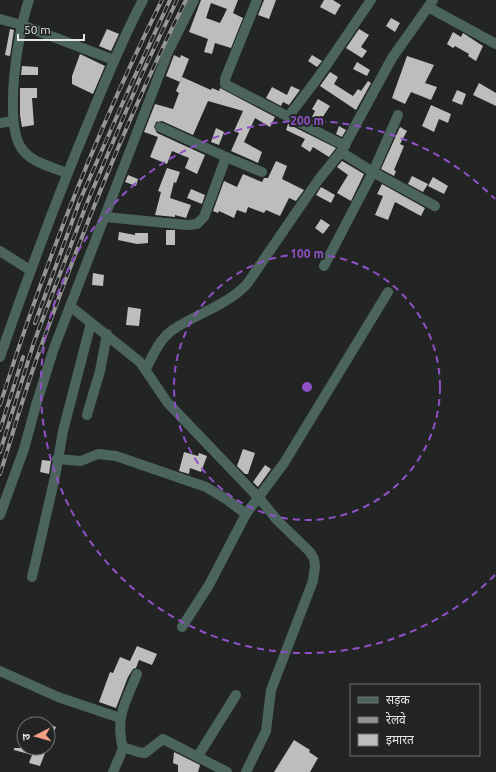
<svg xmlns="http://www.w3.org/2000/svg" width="496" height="772" viewBox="0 0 496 772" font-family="Ubuntu,'Noto Sans Devanagari',sans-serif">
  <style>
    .building { fill: #bdbebc; fill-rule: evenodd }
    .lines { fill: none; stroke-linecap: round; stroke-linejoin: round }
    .street { stroke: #4b655e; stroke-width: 10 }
    .rail-casing { stroke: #949594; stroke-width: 4 }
    .rail { stroke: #232524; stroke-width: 2.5; stroke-dasharray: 8; stroke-linecap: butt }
    .ring { fill: none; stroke: #9051c7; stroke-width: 2; stroke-dasharray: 7 5 }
    .centre { fill: #9051c7; stroke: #232524; stroke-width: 2 }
    .ring-label { font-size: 12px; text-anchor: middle; font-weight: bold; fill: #9051c7; stroke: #232524; stroke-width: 4; stroke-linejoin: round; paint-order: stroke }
  </style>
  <rect width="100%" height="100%" fill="#232524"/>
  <g class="building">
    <path d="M201,0H238L233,13L243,18L231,48L215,43L212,54L204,52L208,39L189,32ZM211,3L227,9L220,23L206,18Z"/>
    <path d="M264,0H276L269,19L258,15Z"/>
    <path d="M324,0H333L341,5L335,15L320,7Z"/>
    <path d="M391,18L400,23L395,32L386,26Z"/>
    <path d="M10,29L14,30L10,56L5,55Z"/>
    <path d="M107,29L119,34L111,51L99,46Z"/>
    <path d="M359,29L369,35L361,47L367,51L362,58L346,48Z"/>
    <path d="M453,32L461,37L463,33L483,46L476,61L468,56L469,54L455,46L453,48L447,44Z"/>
    <path d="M80,54L105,66L93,94L72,84V76Z"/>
    <path d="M174,55L180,58L181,55L189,59L180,82L166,76Z"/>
    <path d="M312,55L322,61L317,67L308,61Z"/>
    <path d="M407,56L434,65L425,83L437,87L431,100L411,92L405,104L392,98Z"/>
    <path d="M357,62L370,70L367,76L353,69Z"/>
    <path d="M22,66L38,67V75H21Z"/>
    <path d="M330,72L338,77L334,84L353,96L358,89L361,91L368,81L371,83L356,110L320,86Z"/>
    <path d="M182,77L211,90L212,88L219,91L220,88L275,117L270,127L255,118L244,142L262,152L258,163L231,151L239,133L234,131L243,111L208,101L193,135L162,121L156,122L154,127L157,133L205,155L197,174L185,168L189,158L172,151L167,164L150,157L158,137L144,132L155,104L173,109L179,93L176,91Z"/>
    <path d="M479,83L496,93V106L473,95Z"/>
    <path d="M291,86L300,90L289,105L283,102L281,106L266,98L272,87L287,95Z"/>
    <path d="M20,88H37V98H32L34,125L22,127L20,115Z"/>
    <path d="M457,90L466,94L462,105L452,101Z"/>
    <path d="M318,99L330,106L320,121L312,117L315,111L312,109Z"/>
    <path d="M431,105L451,114L448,123L439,119L434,132L422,126Z"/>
    <path d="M288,124L336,148L329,157L313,147L310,152L301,146L305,139L286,130Z"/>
    <path d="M339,126L346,130L342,137L336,134Z"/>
    <path d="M400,127L407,131L400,144L404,146L394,170L396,171L394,176L381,169Z"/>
    <path d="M216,128L224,132L219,145L211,142Z"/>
    <path d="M276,161L287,166L282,179L304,190L296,201L289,198L280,216L266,210L264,213L248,207L246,213L237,210L234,218L219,211L218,213L213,211L224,181L237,187L243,174L262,182L264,178H268Z"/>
    <path d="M342,161L364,174L351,201L337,193L348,175L337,167Z"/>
    <path d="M167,168L180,172L176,183L174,182L170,198L191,205L186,218L175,215V217L155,215L161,192L158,191Z"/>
    <path d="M128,175L138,179L136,186L125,182Z"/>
    <path d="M412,176L428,184L423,192L408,184Z"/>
    <path d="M433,177L448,186L444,194L428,186Z"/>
    <path d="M382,184L425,208L421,216L395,202L388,220L375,215L383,196L377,194Z"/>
    <path d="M321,187L335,195L331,203L316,195Z"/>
    <path d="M191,189L205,195L202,204L187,198Z"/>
    <path d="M321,219L330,225L323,234L315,228Z"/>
    <rect x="166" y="230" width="9" height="15"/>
    <path d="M119,232L135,235V233H148V243L137,244L118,240Z"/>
    <path d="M93,273L104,275L103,286L92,285Z"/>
    <path d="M128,307L141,309L139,326L126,325Z"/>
    <path d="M243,449L255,453L248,474H245L237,466Z"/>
    <path d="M184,452L198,456L199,453L207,456L201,472L190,468L189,474L179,471Z"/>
    <path d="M42,460L51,461L49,474L40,472Z"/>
    <path d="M265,465L271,469L258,487L253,482Z"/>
    <path d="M137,646L157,654L152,665L139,660L136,668L133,669L128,677L116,708L99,702L110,672L113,673L120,657L130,661Z"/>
    <path d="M48,724L56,727L48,746Z"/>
    <path d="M294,740L310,750L309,752L318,758L310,772H274Z"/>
    <path d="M14,748H47L40,766L29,763L32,755L14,750Z"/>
    <path d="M174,752L200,765L198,772H178V765L173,763Z"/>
  </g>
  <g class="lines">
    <g class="street">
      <path d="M29,0C18,30 3,123 22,149C32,163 52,167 67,173"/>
      <path d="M257,0L225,79V84L345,146"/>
      <path d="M428,7L496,44"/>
      <path d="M0,19L22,25L114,60"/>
      <path d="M288,117L317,79L371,0"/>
      <path d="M0,123L13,121"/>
      <path d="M341,152L373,172L435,206"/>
      <path d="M226,157L262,172"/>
      <path d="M105,217L187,225L197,224L204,217L226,157L160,127"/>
      <path d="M0,251L30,270"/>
      <path d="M324,266L373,172L398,115"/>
      <path d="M70,306L140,362L167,402L259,498L277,520L310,552L314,559L315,566L313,581L271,690L266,731L246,772"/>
      <path d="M0,357C28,276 58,195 91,116C107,77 123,37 143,0"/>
      <path d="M146,369C153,355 160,338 174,329C198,313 226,306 247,284L319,179L341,152L392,58L433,0"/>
      <path d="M87,415L100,371L107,334"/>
      <path d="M57,459L81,461L98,454L116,456L206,487L226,499L246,514"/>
      <path d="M0,515L24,449L36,405L54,348L168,52L194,0"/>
      <path d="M32,577L55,477L63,431L91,323"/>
      <path d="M182,627L209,585L246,514L284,463L388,292"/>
      <path d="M0,671L58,697L120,718"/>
      <path d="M123,749C115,717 125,703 137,674"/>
      <path d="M198,756L236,695"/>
      <path d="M113,772L123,749L126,748L138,752L145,753L163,739L227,772"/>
    </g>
    <g class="rail-casing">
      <g id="rail">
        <path d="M35,323L80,200L128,91L170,0"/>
        <path d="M0,405C44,266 97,130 162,0"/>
        <path d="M0,430L23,357"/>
        <path d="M0,452L34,342L87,203L141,76L177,0"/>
        <path d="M0,474C14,430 26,386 42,344C84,227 130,111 186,0"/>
      </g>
    </g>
    <use href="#rail" class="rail"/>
  </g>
  <g class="ring">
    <circle cx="307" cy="387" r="133"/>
    <path d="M495 575A266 266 0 1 1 495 199"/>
  </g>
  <circle cx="307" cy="387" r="6" class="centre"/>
  <g class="ring-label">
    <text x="307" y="125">200 m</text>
    <text x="307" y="258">100 m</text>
  </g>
  <rect x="350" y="684" width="130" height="72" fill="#232524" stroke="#717372"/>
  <rect x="358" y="697" width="20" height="6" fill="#4b655e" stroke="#717372"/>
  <text x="386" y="704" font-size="12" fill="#e6e7e6">सड़क</text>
  <rect x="358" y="717" width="20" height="6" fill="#949594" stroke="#717372"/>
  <text x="386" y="724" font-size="12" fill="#e6e7e6">रेलवे</text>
  <rect x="358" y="734" width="20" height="12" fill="#bdbebc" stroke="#717372"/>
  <text x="386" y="744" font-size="12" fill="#e6e7e6">इमारत</text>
  <g transform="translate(36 736) rotate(264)"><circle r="19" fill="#232524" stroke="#717372"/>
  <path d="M0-3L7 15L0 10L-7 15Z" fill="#f39f85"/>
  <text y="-6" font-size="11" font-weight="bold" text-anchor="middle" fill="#e6e7e6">उ</text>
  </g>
  <path d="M18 34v6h66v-6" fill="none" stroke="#e6e7e6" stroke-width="2"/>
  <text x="24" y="34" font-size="12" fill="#e6e7e6" stroke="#232524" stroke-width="3" paint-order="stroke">50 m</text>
</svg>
